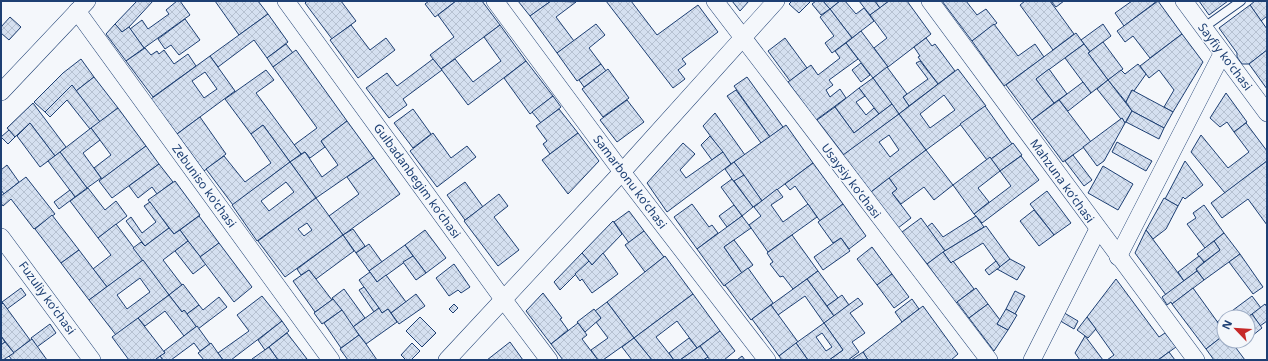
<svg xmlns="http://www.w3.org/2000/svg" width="1268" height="361" viewBox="0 0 1268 361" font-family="'Noto Sans',sans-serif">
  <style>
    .building { fill: url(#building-cross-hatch); stroke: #1d3f73; fill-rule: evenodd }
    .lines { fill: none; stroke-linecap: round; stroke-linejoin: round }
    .service-casing { stroke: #1d3f73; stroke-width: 10 }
    .minor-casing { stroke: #1d3f73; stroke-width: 18 }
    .service { stroke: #f4f7fb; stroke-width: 8 }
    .minor { stroke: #f4f7fb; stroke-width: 17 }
    .labels { text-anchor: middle; stroke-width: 3; stroke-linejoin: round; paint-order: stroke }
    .street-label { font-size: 12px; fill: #1d3f73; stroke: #f4f7fb }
  </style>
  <defs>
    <pattern id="building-cross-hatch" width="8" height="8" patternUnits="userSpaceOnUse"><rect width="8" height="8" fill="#d5e0f0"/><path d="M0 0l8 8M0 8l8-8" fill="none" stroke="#b6c1d1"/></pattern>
  </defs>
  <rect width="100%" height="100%" fill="#f4f7fb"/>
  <g class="building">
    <path d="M137,1H153L129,27L122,32L115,24Z"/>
    <path d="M177,1H180L190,15L144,48L130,29L142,20L148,29L169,14L166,10Z"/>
    <path d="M215,1H258L268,14L239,35Z"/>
    <path d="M307,1H341L356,21L332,39L305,3Z"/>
    <path d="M429,1H456L435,17L425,4Z"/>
    <path d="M456,1H482L500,25L441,69L430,55L454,37L438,15Z"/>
    <path d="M518,1H551L530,16Z"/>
    <path d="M551,1L576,2L556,17L574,41L557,53L530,16Z"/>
    <path d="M606,1H631L657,35L698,5L718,32L682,59L686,64L678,70L685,79L673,88Z"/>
    <path d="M732,1H749L740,11Z"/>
    <path d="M792,1H811L799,13L789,4Z"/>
    <path d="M816,1H823L830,9L821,15L812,4Z"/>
    <path d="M823,1H840L830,9Z"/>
    <path d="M840,1H845L856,14L864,8L874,21L852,38L830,9Z"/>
    <path d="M859,1H875L880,8L870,15Z"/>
    <path d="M875,1H889L880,8Z"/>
    <path d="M889,1H907L931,34L888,67L874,48L887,38L870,15Z"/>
    <path d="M942,1H966L977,15L986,9L997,23L972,41Z"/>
    <path d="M1025,1H1050L1074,34L1053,50L1020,5Z"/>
    <path d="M1051,1H1064L1056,7Z"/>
    <path d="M1132,1H1157L1124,26L1115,13Z"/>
    <path d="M1158,1L1182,34L1150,58L1133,36L1125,42L1117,31Z"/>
    <path d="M1199,1H1228L1209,15Z"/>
    <path d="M1255,1H1267V16L1261,21L1250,5Z"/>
    <path d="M1250,5L1267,29V50L1249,64H1242L1237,57V53L1219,28Z"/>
    <path d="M830,9L852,38L832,53L825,43L834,36L820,17Z"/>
    <path d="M268,14L288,42L267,58L254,40L218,67L210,56Z"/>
    <path d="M10,17L21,27L9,40L1,33V27Z"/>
    <path d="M185,19L200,40L179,55L171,45L165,49L158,39Z"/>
    <path d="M115,24L122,32L129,27L144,48L126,61L106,34Z"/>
    <path d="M596,24L605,35L589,48L601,64L577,81L557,53Z"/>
    <path d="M994,24L1018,56L1035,44L1044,57L1004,86L972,41Z"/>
    <path d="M1103,24L1111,36L1090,52L1081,40Z"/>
    <path d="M351,25L370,50L386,38L395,50L358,78L330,40Z"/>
    <path d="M500,25L526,61L468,105L441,69L455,59L473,82L501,61L484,37Z"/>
    <path d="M861,31L888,67L873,78L846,43Z"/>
    <path d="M1076,33L1084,44L1036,79L1054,103L1032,120L1006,85Z"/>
    <path d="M1182,34L1203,62L1173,112L1164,107L1174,90L1159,70L1149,78L1140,66Z"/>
    <path d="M785,38L807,68L790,81L768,51Z"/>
    <path d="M926,38L932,46L935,44L955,71L938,84L918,57L920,56L914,47Z"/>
    <path d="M1103,42L1123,69L1108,80L1088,53Z"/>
    <path d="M846,43L858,59L829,80L833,85L826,90L830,97L840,89L846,98L816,120L788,82L811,65L818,75L840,58L835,51Z"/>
    <path d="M286,44L293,53L273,67L267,58Z"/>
    <path d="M1084,44L1090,52L1088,53L1108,80L1091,93L1065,58Z"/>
    <path d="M145,48L151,55L157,51L159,54L164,50L174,64L188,54L196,66L153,97L126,61Z"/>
    <path d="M296,50L347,121L321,141L325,147L310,158L305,152L301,154L294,145L317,128L273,67Z"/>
    <path d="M1267,50V89L1249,64Z"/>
    <path d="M210,56L235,91L177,134L151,99ZM205,72L217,89L204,98L192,81Z"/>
    <path d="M81,59L94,77L76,91L72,85L45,112L34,102L63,73Z"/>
    <path d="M433,59L442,70L403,99L407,105L389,118L366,88L387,73L397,86Z"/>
    <path d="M526,61L553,96L530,114L504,78Z"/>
    <path d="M920,61L938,84L909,106L903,97L928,79L916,63Z"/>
    <path d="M861,63L870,75L861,82L852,70Z"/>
    <path d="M601,64L606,71L584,87L579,80Z"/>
    <path d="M1138,64L1146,74L1134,91L1132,90L1126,102L1108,80L1121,70L1125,74Z"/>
    <path d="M887,67L907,94L903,97L909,106L899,114L873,78Z"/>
    <path d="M608,69L629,98L603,117L582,89Z"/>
    <path d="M958,69L986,106L926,150L899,114ZM944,95L955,110L930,128L920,114Z"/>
    <path d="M1049,69L1067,94L1054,103L1036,79Z"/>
    <path d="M266,70L274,80L256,93L301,154L290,162L263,125L251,134L225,99Z"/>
    <path d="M94,77L118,108L100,122L76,91Z"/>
    <path d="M747,77L783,127L770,137L734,86Z"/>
    <path d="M873,78L892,104L879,114L859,88Z"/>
    <path d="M1108,80L1132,111L1125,123L1122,118L1121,119L1097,89Z"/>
    <path d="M1083,82L1091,93L1068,111L1059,100Z"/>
    <path d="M72,85L100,122L90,129L67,100L50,117L45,112Z"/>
    <path d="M859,88L865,96L856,102L866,115L874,108L879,114L854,133L835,107Z"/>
    <path d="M736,90L770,137L761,143L727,96Z"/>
    <path d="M1132,90L1173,112L1164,128L1132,111L1126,102Z"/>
    <path d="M1226,93L1247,122L1234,132L1227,122L1220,127L1210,118Z"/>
    <path d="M553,96L561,107L541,123L532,112Z"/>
    <path d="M627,100L644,122L617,142L600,120Z"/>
    <path d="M1059,100L1091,142L1063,162L1032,120Z"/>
    <path d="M33,103L66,147L55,156L30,123L15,137L7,128Z"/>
    <path d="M892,104L899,114L844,155L817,120L835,107L854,133Z"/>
    <path d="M985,106L1012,144L991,159L990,157L987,160L960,124Z"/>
    <path d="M118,108L146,146L102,179L94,168L111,155L91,128Z"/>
    <path d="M413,109L431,134L413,148L394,123Z"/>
    <path d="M559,109L578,133L550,154L543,144L547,141L536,126Z"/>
    <path d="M1132,111L1164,128L1159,139L1126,122Z"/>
    <path d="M715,113L745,155L731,164L703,126Z"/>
    <path d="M899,114L926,150L871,192L843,155ZM889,135L899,150L890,157L879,142Z"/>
    <path d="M200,117L226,154L204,171L177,134Z"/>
    <path d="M1122,118L1125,123L1104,161L1097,166L1083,147Z"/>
    <path d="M347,121L374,158L316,198L290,162L305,152L322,177L338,165L321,141Z"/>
    <path d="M30,123L55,156L40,167L17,136Z"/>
    <path d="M1246,123L1267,151V161L1225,193L1191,152L1201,135L1228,168L1249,152L1234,132Z"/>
    <path d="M263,125L290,162L233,205L206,169L224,156L245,182L271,163L251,134Z"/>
    <path d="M786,125L813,163L762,201L734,162Z"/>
    <path d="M91,128L100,140L83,153L101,178L87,188L60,152Z"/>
    <path d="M9,130L15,137L8,144L1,137Z"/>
    <path d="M433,133L451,158L467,146L476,157L437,187L410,151Z"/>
    <path d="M578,133L599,161L568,194L542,160Z"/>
    <path d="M710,136L723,152L712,160L701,145Z"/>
    <path d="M1117,142L1152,161L1146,171L1112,152Z"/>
    <path d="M683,143L695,154L680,170L686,178L723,152L731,164L667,212L647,183Z"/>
    <path d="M1013,143L1022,155L1000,171L991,159Z"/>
    <path d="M146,146L159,164L112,198L99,181Z"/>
    <path d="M926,150L953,185L934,200L924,187L901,204L892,193L897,189L889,178Z"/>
    <path d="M60,152L87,188L75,197L48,161Z"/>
    <path d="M1073,155L1092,180L1084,186L1065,161Z"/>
    <path d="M1021,156L1039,180L982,223L974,214L1011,186L1000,171Z"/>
    <path d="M990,157L1000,171L978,188L989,202L974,214L953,185Z"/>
    <path d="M374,158L400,194L343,235L329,216L359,194L347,177Z"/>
    <path d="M1185,161L1203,185L1185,199L1183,197L1178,206L1165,199Z"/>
    <path d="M1267,161V225L1248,199L1222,218L1211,203Z"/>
    <path d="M290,162L316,198L257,241L232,205ZM286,182L294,192L269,211L261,201Z"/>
    <path d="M734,162L744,175L734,182L725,169Z"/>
    <path d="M813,163L843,204L820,221L795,186L790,190L785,184Z"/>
    <path d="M159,164L173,182L157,194L152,187L138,198L129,186Z"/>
    <path d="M7,165L19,182L4,194L1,190V170Z"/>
    <path d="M1103,166L1133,184L1118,210L1088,193Z"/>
    <path d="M744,175L762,201L753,207L734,181Z"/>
    <path d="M26,177L55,214L34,229L11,199L3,206L1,203V196Z"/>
    <path d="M889,178L897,189L892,193L911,218L898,228L871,192Z"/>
    <path d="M732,179L753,207L742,216L721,187Z"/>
    <path d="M175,181L200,215L174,234L148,200Z"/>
    <path d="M465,182L483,207L465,220L447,195Z"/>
    <path d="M88,188L105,210L116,201L127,216L98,238L70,201Z"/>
    <path d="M777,189L783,197L771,205L783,222L808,204L817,217L768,252L749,225L761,216L754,207Z"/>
    <path d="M70,190L75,197L59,209L54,202Z"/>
    <path d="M1047,191L1071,223L1054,235L1030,204Z"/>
    <path d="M499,194L508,206L494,217L519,250L498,266L464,221Z"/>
    <path d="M316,198L343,235L285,277L258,241ZM307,223L312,230L304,236L298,229Z"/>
    <path d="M1164,198L1178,206L1166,229L1153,239L1146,230Z"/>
    <path d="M150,202L169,228L145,246L126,221L131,217L142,233L156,222L144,206Z"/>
    <path d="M692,204L709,227L712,225L718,233L697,249L674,217Z"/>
    <path d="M843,204L866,236L849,249L841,238L833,243L818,222Z"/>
    <path d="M734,205L742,216L727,227L719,216Z"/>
    <path d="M1204,205L1224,233L1205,248L1187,224L1196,218L1193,213Z"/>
    <path d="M1034,210L1054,235L1039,246L1020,221Z"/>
    <path d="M629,211L644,231L629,243L614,222Z"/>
    <path d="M52,215L79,250L61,263L35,229Z"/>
    <path d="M199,216L219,243L200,257L180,230Z"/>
    <path d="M742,216L751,228L724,247L742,273L724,286L697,249Z"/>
    <path d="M976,216L984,227L945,251L927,227L932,223L943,237Z"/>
    <path d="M921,218L945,251L927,264L902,232Z"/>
    <path d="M613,221L622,234L592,265L582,253Z"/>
    <path d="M116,224L143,260L107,287L93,269L111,255L98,238Z"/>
    <path d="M986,226L1010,259L1000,267L983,243L951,263L943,252Z"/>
    <path d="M169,228L174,234L180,230L188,241L163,260L182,285L169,295L133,248L141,242L145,246Z"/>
    <path d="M353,229L365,246L356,253L343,235Z"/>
    <path d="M425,230L446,258L426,273L405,245Z"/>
    <path d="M1146,230L1184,281L1166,295L1135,253Z"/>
    <path d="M644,231L664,257L645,272L625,245Z"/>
    <path d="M1224,233L1240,254L1204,280L1196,269L1220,250L1214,241Z"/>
    <path d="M343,235L354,251L316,279L309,270L301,275L297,269Z"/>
    <path d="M792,235L818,271L793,289L783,276L780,277L770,264L773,262L767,253Z"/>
    <path d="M841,238L850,251L823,270L814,257Z"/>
    <path d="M734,240L753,265L742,273L724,247Z"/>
    <path d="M188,241L206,264L193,274L175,251Z"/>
    <path d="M1214,241L1220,250L1204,262L1197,254Z"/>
    <path d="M219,243L252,287L234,302L200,257Z"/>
    <path d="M369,244L382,262L369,271L356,253Z"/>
    <path d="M405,245L413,256L377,282L369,271Z"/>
    <path d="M872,247L892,274L877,285L857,259Z"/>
    <path d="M79,250L107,287L89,300L61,263Z"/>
    <path d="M943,252L951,263L953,261L974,289L956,303L927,264Z"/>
    <path d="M582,253L589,261L560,290L554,282Z"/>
    <path d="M603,253L618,274L592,293L582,279L580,281L575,274L589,261L592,265Z"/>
    <path d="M1240,254L1263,287L1253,294L1229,262Z"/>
    <path d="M413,256L426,273L416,280L403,262Z"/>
    <path d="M665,256L693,294L634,338L607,302Z"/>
    <path d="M1199,256L1204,262L1196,269L1197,271L1184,281L1178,272Z"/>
    <path d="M1010,259L1025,267L1017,280L997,269Z"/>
    <path d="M143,260L169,295L116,335L89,300ZM140,278L150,292L127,309L117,295Z"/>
    <path d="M996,261L1000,267L989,275L985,270Z"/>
    <path d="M454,264L470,287L461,293L458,290L449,296L436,278Z"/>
    <path d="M748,268L773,303L751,320L725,285Z"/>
    <path d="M309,270L332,300L315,312L293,281Z"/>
    <path d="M818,271L838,298L827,306L807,279Z"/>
    <path d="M1197,271L1204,280L1172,304L1171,302L1167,305L1162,297Z"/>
    <path d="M370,272L377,282L386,275L406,302L391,313L388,309L382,313L359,280Z"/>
    <path d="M892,274L909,297L894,308L877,285Z"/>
    <path d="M807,279L834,316L824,323L805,296L778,315L771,305Z"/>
    <path d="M1116,279L1159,337L1165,333L1176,347L1158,360H1107L1114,355L1087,317Z"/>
    <path d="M183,284L199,305L187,314L184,310L182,312L169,295Z"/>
    <path d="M364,287L379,308L374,312L359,290Z"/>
    <path d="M21,288L26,295L7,309L2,302Z"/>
    <path d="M976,288L988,304L969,318L957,302Z"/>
    <path d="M1193,288L1224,331V335L1206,349L1172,304Z"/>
    <path d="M344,289L365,318L353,327L332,298Z"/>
    <path d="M1015,291L1025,296L1015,314L1006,309Z"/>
    <path d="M543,293L562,318L560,319L568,330L551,344L526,311Z"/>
    <path d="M416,294L425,306L399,324L391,313Z"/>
    <path d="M693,294L720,331L697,348L677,321L656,337L674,360H652L634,338Z"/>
    <path d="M169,295L182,312L184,310L197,326L184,336L165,311L145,326L138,318Z"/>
    <path d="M842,295L849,305L834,316L827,306Z"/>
    <path d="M262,296L282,321L231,360H223L218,353L249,331L237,315Z"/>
    <path d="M1252,296L1261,308L1248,317H1224V331L1217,322Z"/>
    <path d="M219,297L227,307L198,329L187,314L199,305L203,310Z"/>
    <path d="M858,298L863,304L850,313L865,333L852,342L859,352L848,360H829L843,350L824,323Z"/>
    <path d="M333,299L342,310L322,324L314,313Z"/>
    <path d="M912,299L919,309L902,322L895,312Z"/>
    <path d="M607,302L634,338L603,360H598L591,350L608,338L596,322L601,318L595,311Z"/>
    <path d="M3,303L30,340L14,353L1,336V305Z"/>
    <path d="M454,304L458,308L453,313L449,309Z"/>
    <path d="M988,304L1000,320L997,324L1008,330L994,351L969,318Z"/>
    <path d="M1265,304L1267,307V321L1260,326L1252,314Z"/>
    <path d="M771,305L798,342L779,356L752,319Z"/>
    <path d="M923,306L958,354L951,360H868L863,352Z"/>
    <path d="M379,308L382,313L388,309L397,322L366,344L353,327Z"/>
    <path d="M594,309L601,318L585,332L577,322Z"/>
    <path d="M1006,309L1017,315L1008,330L997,324Z"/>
    <path d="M342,310L359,335L341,348L324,323Z"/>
    <path d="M1061,311L1078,321L1074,329L1057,319Z"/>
    <path d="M1252,314L1262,328L1248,339V317Z"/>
    <path d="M420,317L436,333L422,347L406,331Z"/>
    <path d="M1087,317L1096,329L1088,338L1077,330Z"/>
    <path d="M138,318L165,353L155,360H129L112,337Z"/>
    <path d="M282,321L289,331L265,350L258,340Z"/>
    <path d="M578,323L587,335L582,339L598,360H563L551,344Z"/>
    <path d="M824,323L843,350L829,360H808L796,343ZM822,333L832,347L826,351L816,337Z"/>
    <path d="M50,324L56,333L37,347L31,338Z"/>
    <path d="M197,326L210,344L200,351L194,343L171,360H163L160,356L165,353L164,351Z"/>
    <path d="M720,331L735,351L724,360H710L700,346Z"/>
    <path d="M287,333L307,359L305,360H278L269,347Z"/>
    <path d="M359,335L366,344L377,360H348L340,349Z"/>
    <path d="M1224,335V341H1245L1236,348L1245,360H1214L1206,349Z"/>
    <path d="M1,336L5,342L1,345Z"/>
    <path d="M1085,336L1103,360H1080L1075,353Z"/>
    <path d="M634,338L652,360H632L622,347Z"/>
    <path d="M689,338L697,348L680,360H674L669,353Z"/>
    <path d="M32,339L47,360H12L9,356Z"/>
    <path d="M5,342L14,353L3,360H1V345Z"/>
    <path d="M510,342L523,360H487Z"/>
    <path d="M211,343L218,353L223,360H204L198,353Z"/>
    <path d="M412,343L420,351L411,360H406L401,355Z"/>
    <path d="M796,343L808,360H782L779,356Z"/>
    <path d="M700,346L708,357L703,360H680Z"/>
    <path d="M269,347L278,360H253L252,359Z"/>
    <path d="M863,352L868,360H851Z"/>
    <path d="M1169,352L1175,360H1158Z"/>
    <path d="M160,356L163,360H155Z"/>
    <path d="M742,356L745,360H737Z"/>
  </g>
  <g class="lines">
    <g class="service-casing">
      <path id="service" d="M1203,28L1241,1"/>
    </g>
    <g class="minor-casing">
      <g id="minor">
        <path d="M286,1L503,299L549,360"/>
        <path d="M495,1L622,172L767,360"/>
        <path d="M715,1L989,360"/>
        <path d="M930,1L1196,360"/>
        <path d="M1184,1L1267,113"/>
        <path d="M77,11L331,360"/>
        <path d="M1,92L87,1"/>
        <path d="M1,237L92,360"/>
        <path d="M1118,257L1222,54"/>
        <path d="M447,360L622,172L776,1"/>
        <path d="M1032,360L1098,229"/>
      </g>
    </g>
    <use href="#service" class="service"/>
    <use href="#minor" class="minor"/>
  </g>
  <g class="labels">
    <g class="street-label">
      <text transform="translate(1225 57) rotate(53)" y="4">Sayfiy koʻchasi</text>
      <text transform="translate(417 181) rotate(54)" y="4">Gulbadanbegim koʻchasi</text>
      <text transform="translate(851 181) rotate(53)" y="4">Usaysiy koʻchasi</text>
      <text transform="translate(1062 181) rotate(54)" y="4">Mahzuna koʻchasi</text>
      <text transform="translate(630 182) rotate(53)" y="4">Samarbonu koʻchasi</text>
      <text transform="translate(204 186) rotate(54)" y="4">Zebuniso ko'chasi</text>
      <text transform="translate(47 298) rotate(54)" y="4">Fuzuliy koʻchasi</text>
    </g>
  </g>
  <rect width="1268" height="361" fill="none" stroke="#1d3f73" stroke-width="4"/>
  <g transform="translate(1236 329) rotate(295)"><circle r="19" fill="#f4f7fb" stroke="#9eadc5"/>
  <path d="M0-3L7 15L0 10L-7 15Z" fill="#c62828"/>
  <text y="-6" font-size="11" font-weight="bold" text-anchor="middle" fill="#1d3f73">N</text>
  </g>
</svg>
